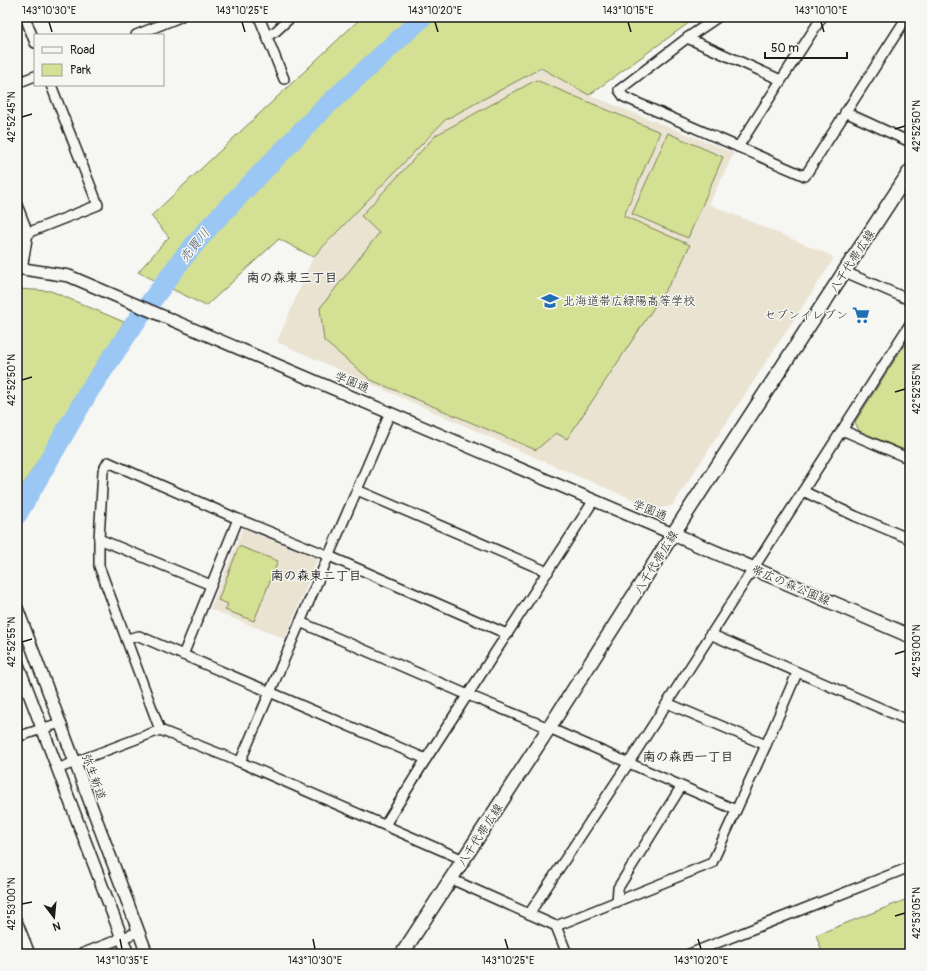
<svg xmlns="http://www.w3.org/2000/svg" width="927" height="971" viewBox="0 0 927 971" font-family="Pangolin,'Klee One',sans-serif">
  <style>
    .built { fill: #ebe3d2 }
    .green { fill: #d4e093; stroke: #787e58 }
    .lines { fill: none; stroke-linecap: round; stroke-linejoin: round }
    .river { stroke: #9ac7f4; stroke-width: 20 }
    .minor-casing { stroke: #1c1c1c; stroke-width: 12 }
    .tertiary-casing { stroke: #1c1c1c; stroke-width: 14 }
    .secondary-casing { stroke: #1c1c1c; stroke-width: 16 }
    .minor { stroke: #f6f6f2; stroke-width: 9 }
    .tertiary { stroke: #f6f6f2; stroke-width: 11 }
    .secondary { stroke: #f6f6f2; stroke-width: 13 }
    .ticks { fill: none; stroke: #1c1c1c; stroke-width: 1.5 }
    .labels { text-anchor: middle; stroke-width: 3; stroke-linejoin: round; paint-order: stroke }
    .street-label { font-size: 12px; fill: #1c1c1c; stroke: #f6f6f2 }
    .poi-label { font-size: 12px; fill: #1c1c1c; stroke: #f6f6f2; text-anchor: start }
    .water-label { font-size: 13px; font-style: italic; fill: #485868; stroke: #f6f6f2 }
    .neighbourhood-label { font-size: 13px; font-weight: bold; fill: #1c1c1c; stroke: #f6f6f2 }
    .neatline { fill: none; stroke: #1c1c1c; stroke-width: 1.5 }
    .ticks-label { font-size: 10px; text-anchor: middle; fill: #1c1c1c }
  </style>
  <rect width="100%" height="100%" fill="#f6f6f2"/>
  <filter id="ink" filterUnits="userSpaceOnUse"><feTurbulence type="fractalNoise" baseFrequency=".025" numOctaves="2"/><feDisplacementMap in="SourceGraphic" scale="8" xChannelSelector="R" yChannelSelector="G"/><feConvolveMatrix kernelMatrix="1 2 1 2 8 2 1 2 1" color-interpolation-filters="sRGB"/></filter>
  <g filter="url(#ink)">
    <g class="built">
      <path d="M541,68L589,95L734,153L709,204L832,256L833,260L672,506L656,509L568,472L277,342L313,257L445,120Z"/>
      <path d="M243,528L318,558L285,639L210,609Z"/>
    </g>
    <g class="green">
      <path d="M362,17H697L589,95L541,68L445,120L313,257L279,239L206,306L138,272L169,237L151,216Z"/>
      <path d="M536,80L660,132L624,216L690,245L678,271L567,439L556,433L536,450L371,380L324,341L320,308L379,233L361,216L436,135Z"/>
      <path d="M668,133L723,157L688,238L632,214Z"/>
      <path d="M17,289L51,291L124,322L17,495Z"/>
      <path d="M910,336V446L902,449L859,431L855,422Z"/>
      <path d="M239,546L278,561L254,621L225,610L228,604L218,600Z"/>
      <path d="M910,898V954H823L816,935Z"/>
    </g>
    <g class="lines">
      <path class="river" d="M17,515L89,391L135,323L183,258L211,225L323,109L423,17"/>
      <g class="minor-casing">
        <g id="minor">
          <path d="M25,17L35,43"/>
          <path d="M259,17L284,79"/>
          <path d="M718,17L687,38L619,90L624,97L805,176L907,17"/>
          <path d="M136,35L180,17"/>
          <path d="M267,36L276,31L291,17"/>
          <path d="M687,38L781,80"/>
          <path d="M17,83L35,76"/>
          <path d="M845,112L910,142"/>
          <path d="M738,147L822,17"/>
          <path d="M17,205L28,233L22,269"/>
          <path d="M17,237L98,205L51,85"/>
          <path d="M845,272L910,300"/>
          <path d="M842,430L910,459"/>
          <path d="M357,490L548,572"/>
          <path d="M803,491L855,516L910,539"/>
          <path d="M99,539L211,585"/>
          <path d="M300,622L468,695L549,728L736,810"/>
          <path d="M710,634L910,721"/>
          <path d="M126,639L139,636L426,759"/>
          <path d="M183,655L238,519"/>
          <path d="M667,703L766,745"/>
          <path d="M160,730L99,566V539L103,471L108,462L238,519L329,556L507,634"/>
          <path d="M17,737L60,723"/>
          <path d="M240,762L390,413"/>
          <path d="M57,769L160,730L240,762L464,860"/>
          <path d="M385,825L426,759L594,500"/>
          <path d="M451,879L556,926L712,863L766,745L797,673"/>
          <path d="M617,902L618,888L681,787"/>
          <path d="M529,914L628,764L910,324"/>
          <path d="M17,921L30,954"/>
          <path d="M556,926L567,954"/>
          <path d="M81,954L138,932"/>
          <path d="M689,954L910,867"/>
        </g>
      </g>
      <g class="tertiary-casing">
        <g id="tertiary">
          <path d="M17,268L69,276L673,534"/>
          <path d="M17,608L147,954"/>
          <path d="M17,662L128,954"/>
        </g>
      </g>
      <g class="secondary-casing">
        <g id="secondary">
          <path d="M673,534L910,636"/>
          <path d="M402,954L549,728L673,534L910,171"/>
        </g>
      </g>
      <use href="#minor" class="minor"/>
      <use href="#tertiary" class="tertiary"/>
      <use href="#secondary" class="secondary"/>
    </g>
  </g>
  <path class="ticks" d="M49,22L52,32M242,22L245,32M435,22L438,32M628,22L631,32M821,22L824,32M22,117L32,114M895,129L905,126M22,380L32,377M895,392L905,389M22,642L32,639M895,654L905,651M22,904L32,902M895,916L905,913M120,939L122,949M313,939L315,949M505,939L508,949M698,939L701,949"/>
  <defs>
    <g id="school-bare" transform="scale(1.38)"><path d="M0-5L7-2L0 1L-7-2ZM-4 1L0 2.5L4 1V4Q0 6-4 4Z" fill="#1f6fb2" stroke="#f6f6f2" stroke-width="2.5" paint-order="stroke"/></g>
    <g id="supermarket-bare" transform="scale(1.38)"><path d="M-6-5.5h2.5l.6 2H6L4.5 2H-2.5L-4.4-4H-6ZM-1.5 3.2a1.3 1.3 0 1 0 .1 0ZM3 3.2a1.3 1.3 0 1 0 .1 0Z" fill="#1f6fb2" stroke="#f6f6f2" stroke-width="2.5" paint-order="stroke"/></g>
  </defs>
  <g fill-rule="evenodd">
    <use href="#school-bare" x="550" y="301"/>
    <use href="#supermarket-bare" x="861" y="315"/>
  </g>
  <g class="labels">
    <g class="street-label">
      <text transform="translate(852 261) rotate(-57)" y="4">八千代帯広線</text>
      <text transform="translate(352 382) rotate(23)" y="4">学園通</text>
      <text transform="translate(650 510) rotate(23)" y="4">学園通</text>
      <text transform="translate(656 562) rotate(-58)" y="4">八千代帯広線</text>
      <text transform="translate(791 585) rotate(23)" y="4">帯広の森公園線</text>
      <text transform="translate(94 777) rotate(70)" y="4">弥生新道</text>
      <text transform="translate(480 835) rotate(-57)" y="4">八千代帯広線</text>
    </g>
    <g class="poi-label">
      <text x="563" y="305">北海道帯広緑陽高等学校</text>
      <text x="848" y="319" text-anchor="end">セブンイレブン</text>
    </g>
    <g class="water-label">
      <text transform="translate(194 245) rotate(-51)" y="5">売買川</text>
    </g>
    <g class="neighbourhood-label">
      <text x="292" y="282">南の森東三丁目</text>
      <text x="316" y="580">南の森東二丁目</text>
      <text x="688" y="761">南の森西一丁目</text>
    </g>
  </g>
  <rect width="927" height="971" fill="none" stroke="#f6f6f2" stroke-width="44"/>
  <rect x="34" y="34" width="130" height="52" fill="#f6f6f2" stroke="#9f9f9c"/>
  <rect x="42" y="47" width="20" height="6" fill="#f6f6f2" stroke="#9f9f9c"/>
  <text x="70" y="54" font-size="12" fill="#1c1c1c">Road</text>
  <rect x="42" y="64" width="20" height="12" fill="#d4e093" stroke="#9f9f9c"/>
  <text x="70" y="74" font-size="12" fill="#1c1c1c">Park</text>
  <g transform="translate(54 917) rotate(164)" stroke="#f6f6f2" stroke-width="3" paint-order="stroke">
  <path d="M0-3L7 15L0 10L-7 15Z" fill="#1c1c1c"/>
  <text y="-6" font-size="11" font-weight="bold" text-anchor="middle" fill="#1c1c1c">N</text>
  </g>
  <path d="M765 52v6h82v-6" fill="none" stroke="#1c1c1c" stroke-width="2"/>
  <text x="771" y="52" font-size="12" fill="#1c1c1c" stroke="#f6f6f2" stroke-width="3" paint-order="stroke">50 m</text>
  <rect x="22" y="22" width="883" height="927" class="neatline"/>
  <g class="ticks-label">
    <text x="49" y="14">143°10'30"E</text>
    <text x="242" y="14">143°10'25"E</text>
    <text x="435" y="14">143°10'20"E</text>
    <text x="628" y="14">143°10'15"E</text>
    <text x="821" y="14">143°10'10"E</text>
    <text transform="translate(11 117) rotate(-90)" y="4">42°52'45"N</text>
    <text transform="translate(916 126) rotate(-90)" y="4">42°52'50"N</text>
    <text transform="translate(11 380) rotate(-90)" y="4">42°52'50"N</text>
    <text transform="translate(916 389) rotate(-90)" y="4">42°52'55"N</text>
    <text transform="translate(11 642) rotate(-90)" y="4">42°52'55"N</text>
    <text transform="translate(916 651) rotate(-90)" y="4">42°53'00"N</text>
    <text transform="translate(11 904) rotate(-90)" y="4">42°53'00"N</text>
    <text transform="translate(916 913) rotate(-90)" y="4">42°53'05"N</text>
    <text x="122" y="964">143°10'35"E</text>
    <text x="315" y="964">143°10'30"E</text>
    <text x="508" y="964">143°10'25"E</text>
    <text x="701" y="964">143°10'20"E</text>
  </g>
</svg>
